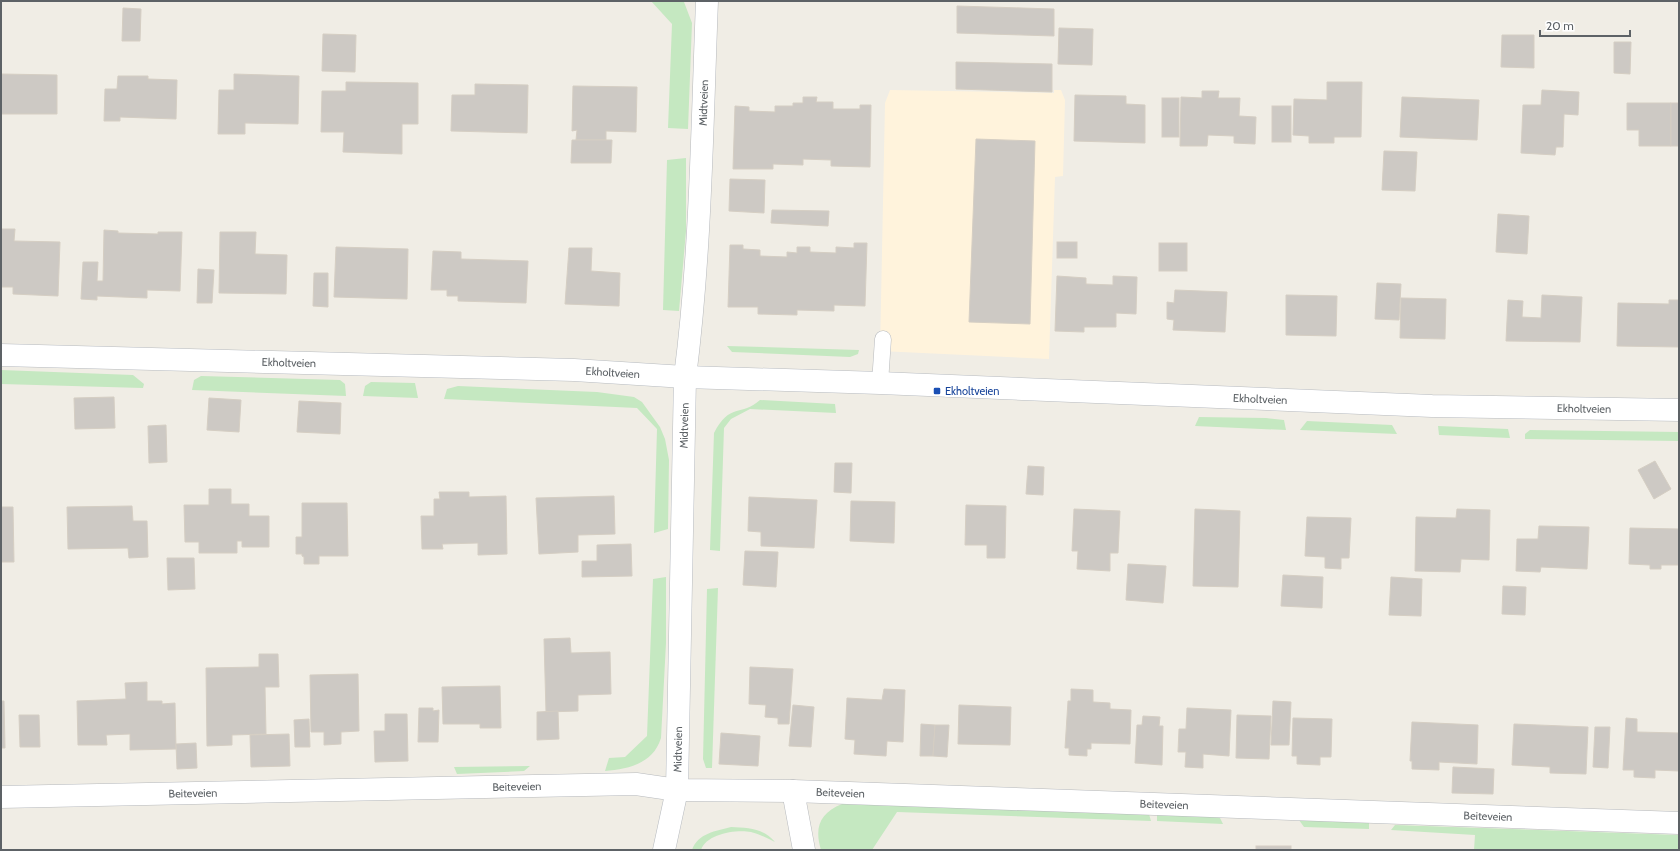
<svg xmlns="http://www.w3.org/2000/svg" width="1680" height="851" viewBox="0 0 1680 851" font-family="Cabin,sans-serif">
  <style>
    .commercial { fill: #fff3dc }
    .green { fill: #c5e8c1 }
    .building { fill: #cdc9c4; stroke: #d5cec3 }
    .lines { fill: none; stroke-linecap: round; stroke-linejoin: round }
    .lane-casing { stroke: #b6b9bd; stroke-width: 17 }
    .street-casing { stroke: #b6b9bd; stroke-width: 23 }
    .secondary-casing { stroke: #b7bbc0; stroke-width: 23 }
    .lane { stroke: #fff; stroke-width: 16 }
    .street { stroke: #fff; stroke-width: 22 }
    .secondary { stroke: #fff; stroke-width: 22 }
    .transit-dot { fill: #1a4fb4; stroke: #fff; stroke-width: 1.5 }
    .labels { text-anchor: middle; stroke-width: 3.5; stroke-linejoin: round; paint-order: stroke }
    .street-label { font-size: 11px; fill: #5d6266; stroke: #fff }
    .transit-label { font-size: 11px; fill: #164399; stroke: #fff; text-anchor: start }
  </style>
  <rect width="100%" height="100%" fill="#f0ede5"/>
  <path class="commercial" d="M890,90L1054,93V90H1061L1065,100L1063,176L1055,177L1049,359L880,351L885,103Z"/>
  <g class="green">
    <path d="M651,1L684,2L692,23L688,129L668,128L672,24Z"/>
    <path d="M686,158V231L679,311L663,310L667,160Z"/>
    <path d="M727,346L859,350L858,354L850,357L732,352Z"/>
    <path d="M1,370L133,375L144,384L143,388L1,384Z"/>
    <path d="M201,376L340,380L345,384L346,396L192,390L194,380Z"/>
    <path d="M371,382L415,383L418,398L363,396L365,386Z"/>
    <path d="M458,386L597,392L634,397L642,402L660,427L665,439L669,460L668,529L654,533L657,429L637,408L444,399L447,389Z"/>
    <path d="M760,400L835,404L836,413L750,409L731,419L724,428L720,551L710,550L714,433C730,402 741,417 760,400Z"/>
    <path d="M1199,417L1266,418L1284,420L1286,430L1195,426Z"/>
    <path d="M1307,421L1392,425L1397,434L1300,430Z"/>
    <path d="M1438,426L1508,429L1510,438L1439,435Z"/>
    <path d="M1530,430L1679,432V441L1525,439V434Z"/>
    <path d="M666,577V643L661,738C653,764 628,769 605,771L609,758L625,757L647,736L653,579Z"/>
    <path d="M718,588L712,768H706L703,759L707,589Z"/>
    <path d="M530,766L524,771L457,774L454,767Z"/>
    <path d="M842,804L1149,814L1151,821L897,812L872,850H821C814,827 820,813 842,804Z"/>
    <path d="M1157,814L1219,816L1223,824L1157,821Z"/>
    <path d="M1299,820L1369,823V829L1304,827Z"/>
    <path d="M1395,825L1679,835V850H1474L1475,835L1391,830Z"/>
    <path d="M731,827C748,828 763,828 775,842C767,838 759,834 751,832C736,829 706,834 701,850H692C698,833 716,831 731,827Z"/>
  </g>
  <g class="building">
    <path d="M957,6L1054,9V36L957,33Z"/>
    <path d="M123,8L141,9L140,41H122Z"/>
    <path d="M1059,28L1093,29L1092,65L1058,64Z"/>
    <path d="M323,34L356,35L355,72L322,71Z"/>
    <path d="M1502,35H1534V68L1501,67Z"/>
    <path d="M1614,42H1631L1630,74L1614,73Z"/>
    <path d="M956,62L1052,64V92L956,89Z"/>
    <path d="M1,74L57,75V114H1Z"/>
    <path d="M234,74L299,76L298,124L245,123V134H218L219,90H234Z"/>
    <path d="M118,76H148V79L177,80L176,119L120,117V121H104L105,89H117Z"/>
    <path d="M346,82L418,83V124H402V154L343,152L344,132H321L322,91H346Z"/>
    <path d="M1327,82H1362L1361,137H1334V143H1309V136L1293,135L1294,99L1327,100Z"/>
    <path d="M475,84L528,85L527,133L451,131L452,95H475Z"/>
    <path d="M573,86L637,87L636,132L606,131V140H576L577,130L572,131Z"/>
    <path d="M1542,90L1579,92L1578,115L1564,114L1563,147H1556L1555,155L1521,153L1523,105H1541Z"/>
    <path d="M1202,91H1219L1218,98H1240L1239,116L1256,117L1255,144L1234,143V136L1208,135L1207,146H1180L1181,97L1202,98Z"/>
    <path d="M1075,95L1126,96V104L1145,105V143L1074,141Z"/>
    <path d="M803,97H817L816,102H833V109H860V105H871L870,167L831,166V160L803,159V165L773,164V169H733L735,106L749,107V111L775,112V106H793V103H803Z"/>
    <path d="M1402,97L1479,100L1477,140L1400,137Z"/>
    <rect x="1162" y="98" width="17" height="39"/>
    <path d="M1627,103H1671V146H1639V130H1627Z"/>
    <rect x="1671" y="103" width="8" height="43"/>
    <rect x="1272" y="106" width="19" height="36"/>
    <path d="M976,139L1035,141L1030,324L969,322Z"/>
    <path d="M572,140H612L611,163H571Z"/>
    <path d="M1384,151L1417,152L1415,191L1382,190Z"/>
    <path d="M730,179L765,180L764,213L729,211Z"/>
    <path d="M772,210L829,211L828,226L771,223Z"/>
    <path d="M1498,214L1529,216L1527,254L1496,252Z"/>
    <path d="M1,229H15L14,241L60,242L58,296L13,294V287H1Z"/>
    <path d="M104,230L118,231V233L158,234V232H182L180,291L147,290V298L97,296V300L81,299L83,262H98L97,281H103Z"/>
    <path d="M220,232H256L255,254L287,255L286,294L219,293Z"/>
    <rect x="1057" y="242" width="20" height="16"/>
    <path d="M854,243H867L865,306L834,305V311L797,310V315L758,314V307H728L730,245H743V249L760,250V256L787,257V252L797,253V247H810V252L836,253V247L854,248Z"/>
    <rect x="1159" y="243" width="28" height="28"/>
    <path d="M336,247L408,249L407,299L334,297Z"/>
    <path d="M569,248H592L591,271L620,273L619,306L565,304Z"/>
    <path d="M433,251L461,252V259L528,261L526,303L458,301V296H447V290H431Z"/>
    <path d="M198,269L214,270L212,303H197Z"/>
    <path d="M314,273H328V307L313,306Z"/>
    <path d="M1057,276L1086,278V284L1113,285V276L1137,277L1136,314L1116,313V327H1084V332L1055,331Z"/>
    <path d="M1377,283L1401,284L1399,320L1375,319Z"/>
    <path d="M1175,290L1227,292L1225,332L1173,330L1174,320L1167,319V302L1174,303Z"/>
    <path d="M1286,295L1337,296L1336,336L1286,335Z"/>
    <path d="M1542,295L1582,297L1580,342L1506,341L1508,300L1523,301L1522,317L1541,318Z"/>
    <path d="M1401,298L1446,299L1445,339L1400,338Z"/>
    <path d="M1669,300H1679V347L1617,346L1618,303L1669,304Z"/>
    <path d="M114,397L115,428L75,429L74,398Z"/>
    <path d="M209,398L241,400L239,432L207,430Z"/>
    <path d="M299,401L341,403L340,434L297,432Z"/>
    <path d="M166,425L167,462L149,463L148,426Z"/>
    <path d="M1655,461L1671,489L1654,499L1638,470Z"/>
    <path d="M835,463H852L851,493L834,492Z"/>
    <path d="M1028,466L1044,467L1043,495L1026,494Z"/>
    <path d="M209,489H231V504H249V516H269V547H242V541H237V553H199V542H185L184,505H209Z"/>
    <path d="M439,492H469V497L506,496L507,554L478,555V543L442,544L443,549H422L421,516H434V499H440Z"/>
    <path d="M614,496L615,534L578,535V552L539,554L536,498Z"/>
    <path d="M749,497L817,500L814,548L761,546V532L748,531Z"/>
    <path d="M851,501L895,502L894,543L850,541Z"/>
    <path d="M302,503H347L348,556H319V564H304V557L302,556V554H296V537H302Z"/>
    <path d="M966,505L1006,506L1005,558H987V545H965Z"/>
    <path d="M132,506L133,521H147L148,557L129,558L128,548L68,549L67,507Z"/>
    <path d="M1,507H13L14,562H1Z"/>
    <path d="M1074,509L1120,511L1118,553H1110V571L1077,569L1078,551H1072Z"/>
    <path d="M1195,509L1240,511L1238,587L1193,586Z"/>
    <path d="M1457,509L1490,510L1489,560L1461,559L1460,572L1415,571L1416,517L1456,518Z"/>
    <path d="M1307,517L1351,518L1349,558H1341V569L1325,568V557L1305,556Z"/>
    <path d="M1539,526L1589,527L1587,569L1541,567L1540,572L1516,571L1517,539H1538Z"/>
    <path d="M1630,528L1679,529V565H1661V569H1650V565L1629,564Z"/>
    <path d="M631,544L632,576L582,577V561H597V545Z"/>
    <path d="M745,551L778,552L776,587L743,585Z"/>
    <path d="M167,558H194L195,589L168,590Z"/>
    <path d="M1128,564L1166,566L1163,603L1126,600Z"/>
    <path d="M1283,575L1323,577L1322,608L1281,606Z"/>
    <path d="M1391,577L1422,579L1421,616L1389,615Z"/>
    <path d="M1503,586L1526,587L1525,615L1502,614Z"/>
    <path d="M570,638L571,653L610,652L611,694L578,695V711L546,712L544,639Z"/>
    <path d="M259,654H278L279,687H265L266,734L232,735V745L207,746L206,668L259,667Z"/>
    <path d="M750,667L793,669L789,724H778V718L765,717L766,705L749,704Z"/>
    <path d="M358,674L359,731L341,732V744L324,745V732H311L310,675Z"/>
    <path d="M147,682V701H162V704L175,703L176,749L130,750V734L106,735L107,745H78L77,701L126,699L125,683Z"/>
    <path d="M500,686L501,728H480V724H443L442,687Z"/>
    <path d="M884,689L905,690L903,742L887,741L886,756L854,754L855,740L845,739L847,698L882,700Z"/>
    <path d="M1071,689L1093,690V702L1110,703V709L1131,710L1130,744L1091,743V749H1087V756L1069,755V748H1065L1068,701H1071Z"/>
    <path d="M1,701H4L5,748H1Z"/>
    <path d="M1273,701L1291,702L1289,745H1271Z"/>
    <path d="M793,705L814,707L811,747L789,746Z"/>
    <path d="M959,705L1011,707L1010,745L958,744Z"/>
    <path d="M419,708H433V711L439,710L438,742H418Z"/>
    <path d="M1187,708L1231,710L1229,756L1203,754V768L1185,767L1186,752H1178L1179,729H1186Z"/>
    <path d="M558,711L559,739L537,740V712Z"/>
    <path d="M385,714H407L408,761L375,762L374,731H385Z"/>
    <path d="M19,715H39L40,747H20Z"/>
    <path d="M1237,715L1271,716L1269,759L1236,758Z"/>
    <path d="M1143,716L1160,717L1159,726H1163L1162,765L1135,763L1137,725H1142Z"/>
    <path d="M1293,718L1332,719L1331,757H1320V765L1297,764V756H1292Z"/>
    <path d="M1626,718L1637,719V732L1679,733V771L1655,770V778L1634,777V770H1623Z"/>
    <path d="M309,719L310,747H295L294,720Z"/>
    <path d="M1412,722L1478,725L1477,764L1439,762V770L1412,769V761H1410Z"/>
    <path d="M921,724L935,725L933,756H920Z"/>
    <path d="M1514,724L1588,727L1586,774L1550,773V767L1512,765Z"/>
    <path d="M935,725H949L947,757L933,756Z"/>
    <path d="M1595,727H1610L1608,768L1593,767Z"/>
    <path d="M721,733L760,736L758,766L719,764Z"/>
    <path d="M289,734L290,766L251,767L250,735Z"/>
    <path d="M196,743L197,768L177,769L176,744Z"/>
    <path d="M1453,767L1494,769L1493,794L1452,793Z"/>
    <rect x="1256" y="846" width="35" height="4"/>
  </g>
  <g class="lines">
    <g class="lane-casing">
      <path id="lane" d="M880,383L883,339"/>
    </g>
    <g class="street-casing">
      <g id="street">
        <path id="s1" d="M685,377C701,252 702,127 707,1"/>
        <path d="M793,791L804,850"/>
        <path id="s2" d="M1,797L636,784L677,790L793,791L1679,823"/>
      </g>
    </g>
    <g class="secondary-casing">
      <g id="secondary">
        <path id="s3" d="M1,355L574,370L685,377L880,383L1432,406L1679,410"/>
        <path id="s4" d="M664,850L677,790L685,377"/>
      </g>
    </g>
    <use href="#lane" class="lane"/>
    <use href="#street" class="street"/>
    <use href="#secondary" class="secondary"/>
  </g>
  <rect class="transit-dot" x="933" y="387" width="8" height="8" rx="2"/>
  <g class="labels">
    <g class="street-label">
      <text dy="4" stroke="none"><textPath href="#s1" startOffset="275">Midtveien</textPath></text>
      <text dy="4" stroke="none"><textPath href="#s3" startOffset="288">Ekholtveien</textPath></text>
      <text dy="4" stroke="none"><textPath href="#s3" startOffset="612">Ekholtveien</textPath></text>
      <text dy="4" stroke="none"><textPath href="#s3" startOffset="1260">Ekholtveien</textPath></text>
      <text dy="4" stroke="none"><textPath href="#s3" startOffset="1584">Ekholtveien</textPath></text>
      <text dy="4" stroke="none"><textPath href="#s4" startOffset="426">Midtveien</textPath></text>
      <text dy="4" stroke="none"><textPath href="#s4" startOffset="102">Midtveien</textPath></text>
      <text dy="4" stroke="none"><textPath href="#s2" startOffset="516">Beiteveien</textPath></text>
      <text dy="4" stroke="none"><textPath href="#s2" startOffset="192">Beiteveien</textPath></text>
      <text dy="4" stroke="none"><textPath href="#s2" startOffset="840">Beiteveien</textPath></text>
      <text dy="4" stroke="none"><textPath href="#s2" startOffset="1164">Beiteveien</textPath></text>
      <text dy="4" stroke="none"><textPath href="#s2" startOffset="1488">Beiteveien</textPath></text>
    </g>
    <g class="transit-label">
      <text x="945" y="395">Ekholtveien</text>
    </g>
  </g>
  <rect width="1680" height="851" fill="none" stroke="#5d6266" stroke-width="4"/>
  <path d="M1540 30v6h90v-6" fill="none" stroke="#5d6266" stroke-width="2"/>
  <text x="1546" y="30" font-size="12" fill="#5d6266" stroke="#ffffff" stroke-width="3" paint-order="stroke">20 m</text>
</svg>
